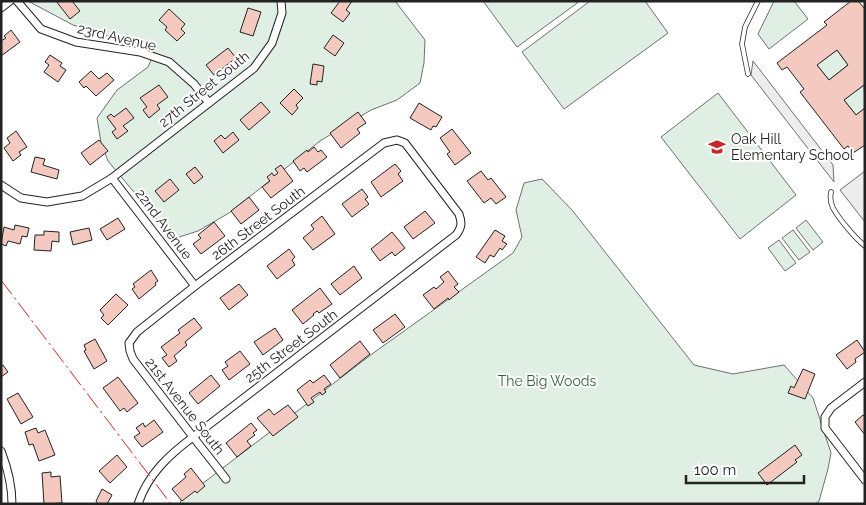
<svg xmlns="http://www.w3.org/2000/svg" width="866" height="505" viewBox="0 0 866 505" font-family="Raleway,sans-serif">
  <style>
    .green { fill: #e0efe3; stroke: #6f6f6f }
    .parking { fill: #ededed; stroke: #6f6f6f }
    .building { fill: #f3c9c0; stroke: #222; fill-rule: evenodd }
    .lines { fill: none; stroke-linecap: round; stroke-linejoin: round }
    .service-casing { stroke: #222; stroke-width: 5.5 }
    .minor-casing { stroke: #222; stroke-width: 9 }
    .service { stroke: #fff; stroke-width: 4 }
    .minor { stroke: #fff; stroke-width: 7 }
    .power { stroke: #c62828; stroke-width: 1; stroke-dasharray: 18 4 2.5 4; stroke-linecap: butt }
    .labels { text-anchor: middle; stroke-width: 4; stroke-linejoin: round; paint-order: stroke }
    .street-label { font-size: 14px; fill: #222; stroke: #fff }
    .poi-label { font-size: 14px; fill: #222; stroke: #fff; text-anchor: start }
    .park-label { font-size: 14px; fill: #2f5e38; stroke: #fff }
  </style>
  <rect width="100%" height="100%" fill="#fff"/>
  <g class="green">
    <path d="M28,1H395L425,40L424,63L420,83L397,100L371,110L320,141L229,213L198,231L173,239L108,161L101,143L97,118L117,90L148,67L157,46L111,37L73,25Z"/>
    <path d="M483,1H580L517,47Z"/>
    <path d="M590,1H645L668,33L564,109L522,52Z"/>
    <path d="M774,1H794L808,19L769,49L758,34Z"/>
    <path d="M837,50L848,65L829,80L817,65Z"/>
    <path d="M864,85L865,108L856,115L844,100Z"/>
    <path d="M718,93L796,195L740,239L661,137Z"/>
    <path d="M542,179L572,210L694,365L733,374L784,365L813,398L831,453L828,469L819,501L815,504H180L181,500L372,354L513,253L522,237L516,210L524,183Z"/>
    <path d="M806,220L823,242L813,250L796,228Z"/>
    <path d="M793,230L810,252L799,260L782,238Z"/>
    <path d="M779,240L796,263L785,271L768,248Z"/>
  </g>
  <g class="parking">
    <path d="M753,61L833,165L834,182L751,75Z"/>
    <path d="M865,171V222L840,190Z"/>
  </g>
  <g class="building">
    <path d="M56,1H72L80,11L70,19Z"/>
    <path d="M340,1H352L346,10L350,13L343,22L331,13Z"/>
    <path d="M851,1H858L865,9V86L864,85L844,100L856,115L865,108V145L853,153L848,146L844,149L800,92L804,89L787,67L782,70L777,63L827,25L824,22ZM837,50L848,65L829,80L817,65Z"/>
    <path d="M248,8L261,12L253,36L240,32Z"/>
    <path d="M169,9L185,24L181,29L185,33L177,41L165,30L167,27L159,20Z"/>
    <path d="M11,30L20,42L1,56V41L6,38L4,36Z"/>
    <path d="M333,35L344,43L335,56L324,48Z"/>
    <path d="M228,48L236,58L214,75L206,65Z"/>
    <path d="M50,55L62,63L60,66L66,70L58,82L44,72L49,65L45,62Z"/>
    <path d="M313,64L324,66L322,82L317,81V85L310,84Z"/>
    <path d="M91,71L99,79L107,73L114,80L96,96L86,86L84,88L79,82Z"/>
    <path d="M159,85L168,97L157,105L160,109L149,118L143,110L147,107L140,98Z"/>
    <path d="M294,89L303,98L296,105L298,108L292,115L280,103Z"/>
    <path d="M261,102L270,112L249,130L240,120Z"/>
    <path d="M419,103L442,117L436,127L433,126L431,130L410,118Z"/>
    <path d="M126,108L134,118L123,126L128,131L117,139L112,132L116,129L107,117L111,114L114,117Z"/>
    <path d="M358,112L366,123L357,129L360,133L341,148L330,133Z"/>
    <path d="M452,129L471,153L455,165L447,154L450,152L440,138Z"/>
    <path d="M16,131L27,147L19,152L21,155L13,161L4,148L10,143L7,138Z"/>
    <path d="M233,132L239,140L223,153L214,141L221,135L225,139Z"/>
    <path d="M99,140L108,151L90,165L81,153Z"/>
    <path d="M314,147L318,152L321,150L327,157L307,172L304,168L300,171L293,161L307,150L308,152Z"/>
    <path d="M35,157L45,159L43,165L59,170L57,179L31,172Z"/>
    <path d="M395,164L401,171L398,174L403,181L381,197L371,182Z"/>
    <path d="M281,165L293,181L271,198L262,187L270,181L267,177L272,173L274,176L278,173L275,169Z"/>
    <path d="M195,167L203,177L194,184L186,174Z"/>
    <path d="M481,171L488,180L491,178L506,197L496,204L491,198L484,203L467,181Z"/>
    <path d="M170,179L179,190L164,202L155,191Z"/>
    <path d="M362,189L368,197L365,199L369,204L352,217L342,204Z"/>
    <path d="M249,197L259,210L241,224L231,211Z"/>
    <path d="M425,211L435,223L413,239L404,227Z"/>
    <path d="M322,216L335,234L313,250L303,238L314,229L311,225Z"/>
    <path d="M118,218L125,229L107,240L100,229Z"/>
    <path d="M214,222L225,236L201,254L193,244L201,238L198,235Z"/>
    <path d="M15,225L29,228L27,237L22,236L20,244L8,241L6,246L1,244L4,227L14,230Z"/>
    <path d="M89,228L92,240L73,245L70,232Z"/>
    <path d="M495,230L505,236L502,241L507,244L502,250L500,248L494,257L490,255L485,263L476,257Z"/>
    <path d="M44,231L59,232V242L52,241L51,251L34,250L35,235H44Z"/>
    <path d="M392,232L405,248L395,256L392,252L380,261L371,249Z"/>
    <path d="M289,249L295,257L292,260L295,265L277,279L267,266Z"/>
    <path d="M354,266L362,278L340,295L331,284Z"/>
    <path d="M151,270L158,281L155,283L156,285L139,299L132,289L135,287L133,284Z"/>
    <path d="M448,271L458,284L454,287L459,292L449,300L448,298L434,309L423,295L434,287L436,289L444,282L440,277Z"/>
    <path d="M239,284L248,295L229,310L220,298Z"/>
    <path d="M320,288L332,304L319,313L317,311L313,314L314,315L303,324L292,310Z"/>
    <path d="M116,294L128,305L108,325L101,318L104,315L100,310Z"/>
    <path d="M395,314L405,327L383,343L373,330Z"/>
    <path d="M194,318L202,328L185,342L187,345L174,356L177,361L169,367L162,358L167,355L161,347L180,333L178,330Z"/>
    <path d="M275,328L283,340L263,355L254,342Z"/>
    <path d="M95,339L107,361L94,369L84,351L86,350L84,345Z"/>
    <path d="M857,340L865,352L855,359L856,362L847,369L836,355Z"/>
    <path d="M360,341L370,354L340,378L330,365Z"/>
    <path d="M240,351L250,364L229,380L222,370L228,366L225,362Z"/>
    <path d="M3,365L8,372L1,377V366Z"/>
    <path d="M803,369L815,374L805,399L788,393L791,386L794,388Z"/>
    <path d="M211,375L220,386L198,404L189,393Z"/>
    <path d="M324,375L331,384L324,389L326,392L322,395L320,392L311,398L314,402L308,406L297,390L310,380L313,383Z"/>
    <path d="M118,377L138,403L127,412L124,408L120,411L103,388Z"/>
    <path d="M18,393L33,417L21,424L7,399Z"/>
    <path d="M288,405L298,417L273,436L257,418L269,409L274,415Z"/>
    <path d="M863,415L865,417V435L855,422Z"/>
    <path d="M154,420L163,432L142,447L134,437L140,433L136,428L143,423L145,427Z"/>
    <path d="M251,423L257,430L253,433L255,435L247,441L251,446L237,457L226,443Z"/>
    <path d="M36,428L38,433L45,430L55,455L39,461L33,444L29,445L25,432Z"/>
    <path d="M795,445L802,455L795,460L797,462L767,485L758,473Z"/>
    <path d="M117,455L127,467L110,483L99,471Z"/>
    <path d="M191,468L205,486L197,493L195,491L182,501L172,489L186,477L184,474Z"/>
    <path d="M51,472V477L60,476L62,503L44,504L42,473Z"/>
    <path d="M102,489L112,495L107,504H98L96,501Z"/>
  </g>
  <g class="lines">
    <g class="service-casing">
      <g id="service">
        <path d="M748,74L742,44L745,27L758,1"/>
        <path d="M831,192C830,197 830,202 833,208C839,219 855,238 865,246"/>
      </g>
    </g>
    <g class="minor-casing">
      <g id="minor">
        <path d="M17,1L41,29L76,42L140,52L169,62L194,84L209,103"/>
        <path d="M1,8L10,1"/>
        <path d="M112,178L195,286"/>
        <path d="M1,185L21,198L47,202L82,196L112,178L254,68L272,43L282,13L281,1"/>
        <path d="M865,382L831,408L825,417V428L865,480"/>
        <path d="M1,451C8,469 12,485 12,504"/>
        <path d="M138,504C148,474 169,455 193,437L456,235C462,227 462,223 459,214L405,143L397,140L384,143L195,286L137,332L129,343L130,351L133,359L187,429C200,446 213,462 226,479"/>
      </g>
    </g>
    <use href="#service" class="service"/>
    <use href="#minor" class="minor"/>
    <path class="power" d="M1,280L171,504"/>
  </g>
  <defs>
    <g id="school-bare" transform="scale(1.35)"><path d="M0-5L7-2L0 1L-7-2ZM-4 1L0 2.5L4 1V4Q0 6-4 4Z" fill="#c62828" stroke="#fff" stroke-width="2.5" paint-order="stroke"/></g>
  </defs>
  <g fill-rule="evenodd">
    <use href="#school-bare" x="717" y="147"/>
  </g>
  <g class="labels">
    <g class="street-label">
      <text transform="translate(117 37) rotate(13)" y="5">23rd Avenue</text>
      <text transform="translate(204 89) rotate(-39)" y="5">27th Street South</text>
      <text transform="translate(258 223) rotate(-37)" y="5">26th Street South</text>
      <text transform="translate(164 224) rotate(53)" y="5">22nd Avenue</text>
      <text transform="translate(291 346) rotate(-37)" y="5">25th Street South</text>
      <text transform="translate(185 406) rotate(52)" y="5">21st Avenue South</text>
    </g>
    <g class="poi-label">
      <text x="731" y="144">Oak Hill<tspan x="731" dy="16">Elementary School</tspan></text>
    </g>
    <g class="park-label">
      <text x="547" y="386">The Big Woods</text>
    </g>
  </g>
  <rect width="866" height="505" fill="none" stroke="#222222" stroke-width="5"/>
  <path d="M686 475v8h118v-8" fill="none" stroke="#222222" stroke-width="2.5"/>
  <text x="694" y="475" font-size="15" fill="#222222" stroke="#ffffff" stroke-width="4" paint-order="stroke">100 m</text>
</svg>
